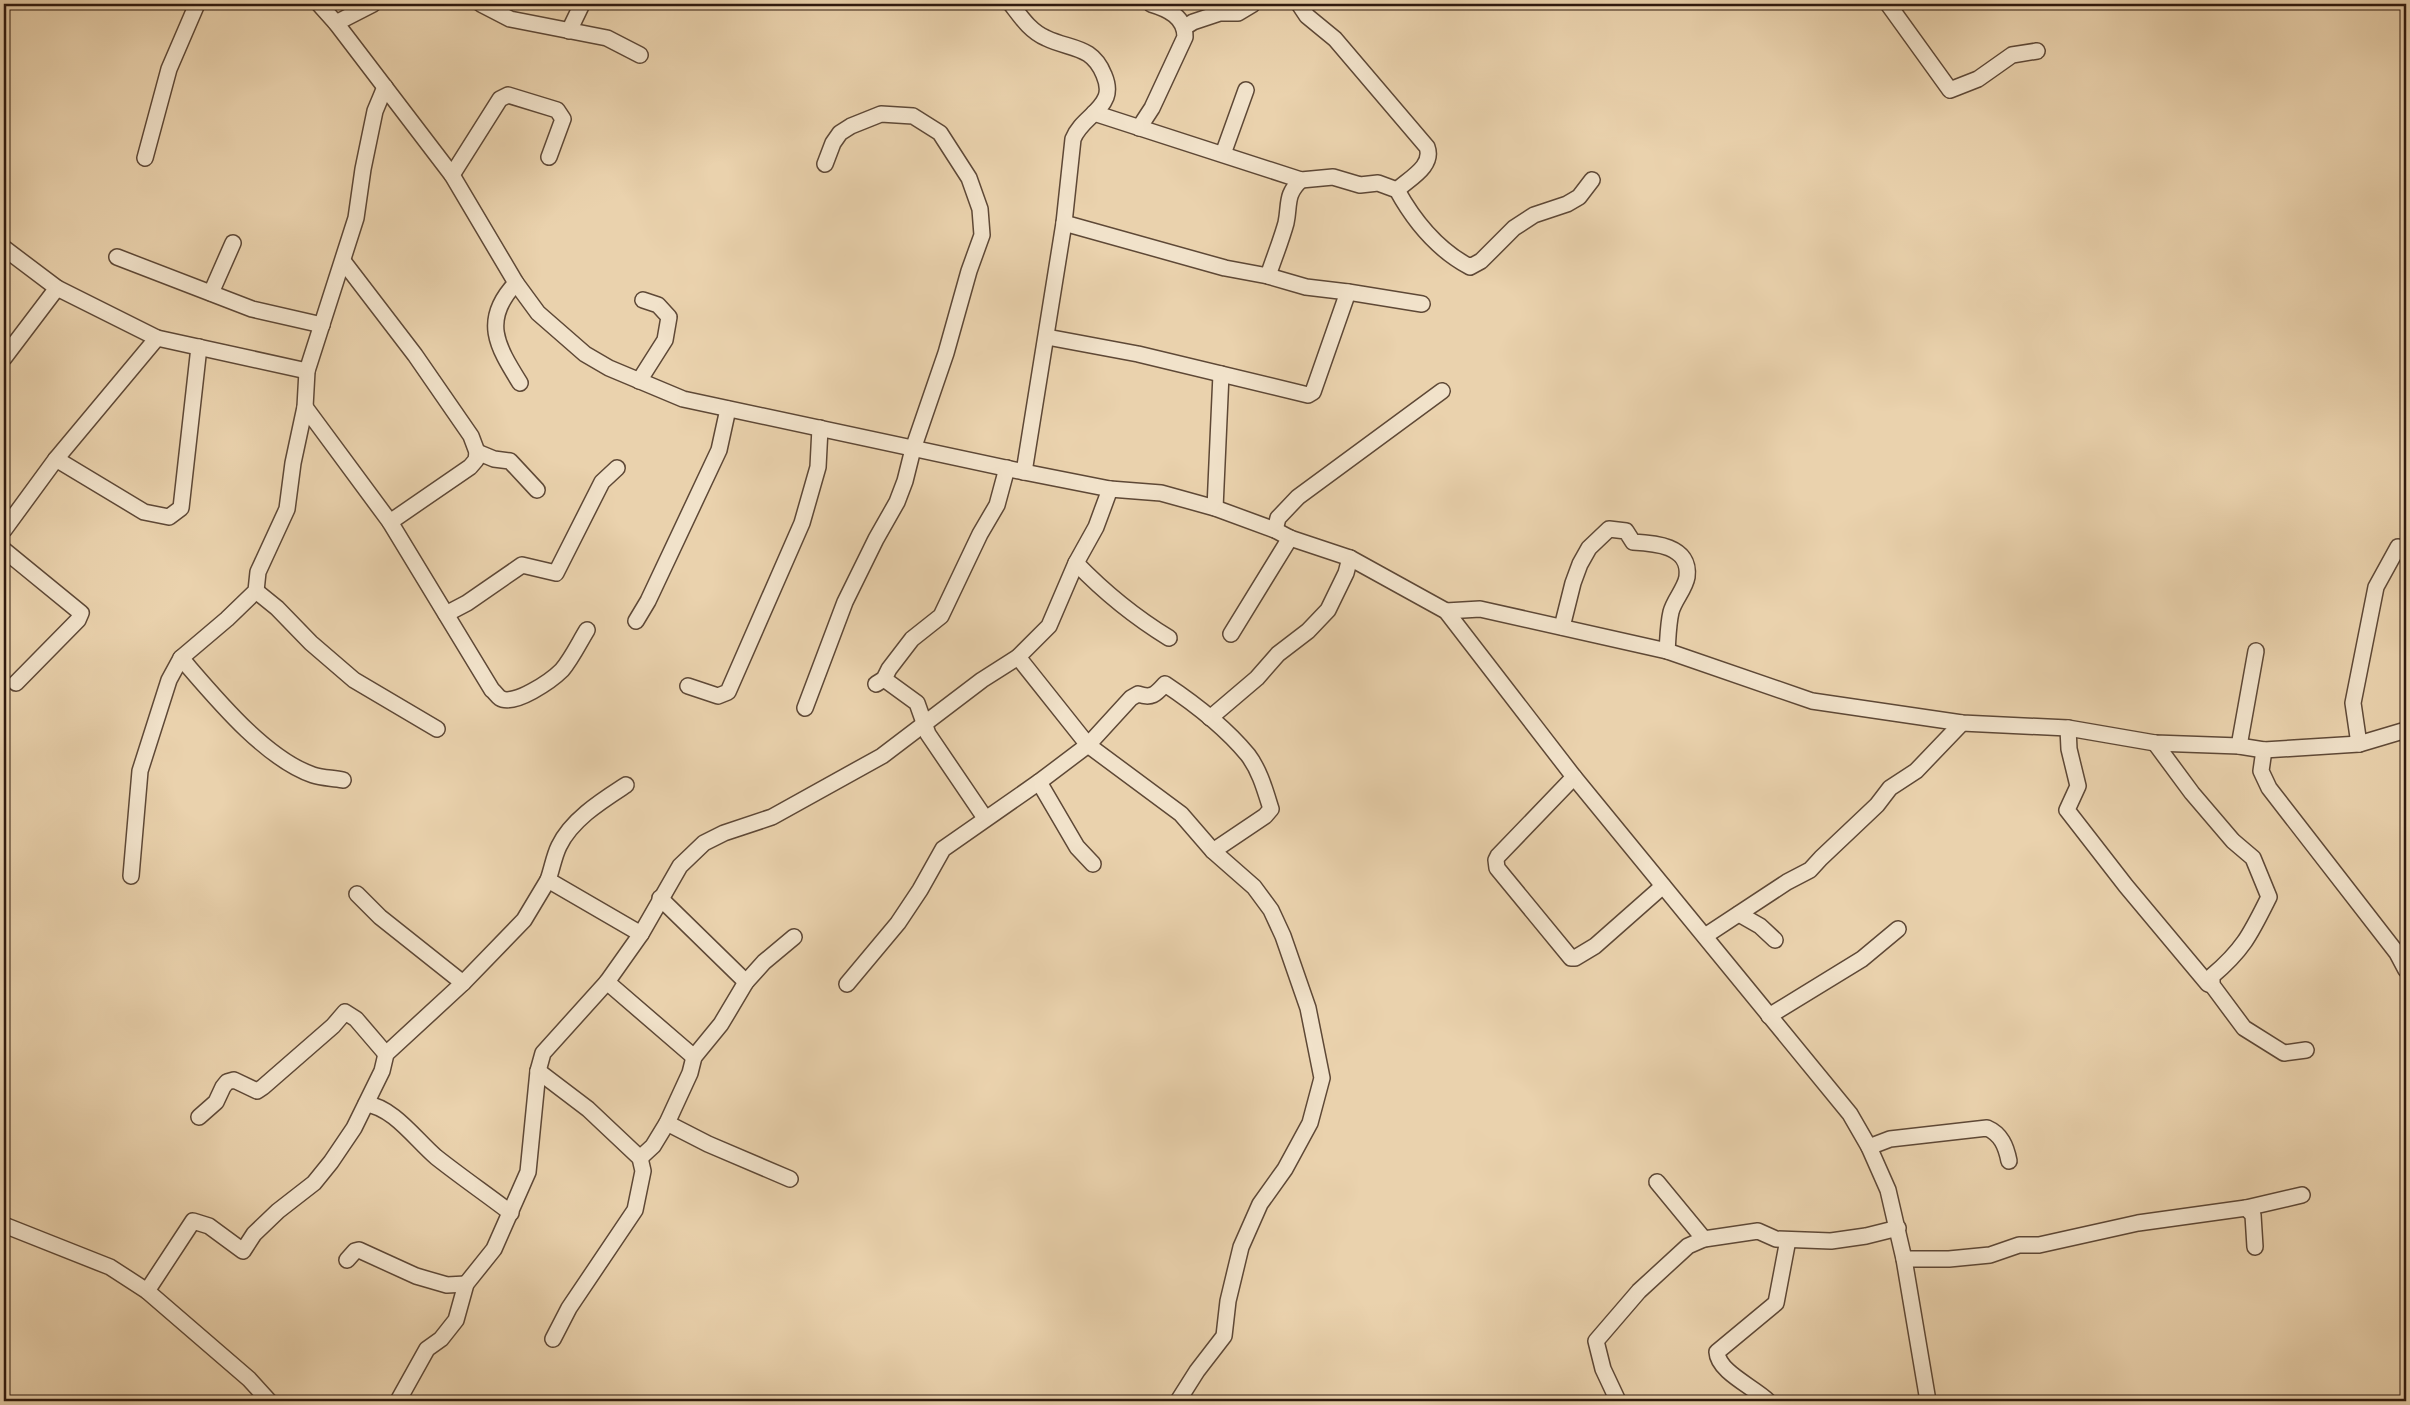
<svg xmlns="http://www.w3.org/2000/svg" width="2410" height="1405" viewBox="0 0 2410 1405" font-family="'Old Standard TT',serif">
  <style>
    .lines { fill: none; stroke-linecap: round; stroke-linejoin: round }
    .minor-casing { stroke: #5e4836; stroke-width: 18 }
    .minor { stroke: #f1e2ca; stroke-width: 15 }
  </style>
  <rect width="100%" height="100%" fill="#ead2ad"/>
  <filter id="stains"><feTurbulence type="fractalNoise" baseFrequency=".004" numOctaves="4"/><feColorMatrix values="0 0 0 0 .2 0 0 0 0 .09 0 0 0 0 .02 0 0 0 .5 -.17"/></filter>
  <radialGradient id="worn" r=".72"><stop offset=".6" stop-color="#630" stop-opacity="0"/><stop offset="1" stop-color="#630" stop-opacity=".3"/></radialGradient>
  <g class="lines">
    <g class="minor-casing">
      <g id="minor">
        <path d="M319,4L336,23L452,175L516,283L538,313L585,354L609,368L683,399L1024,472L1110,489L1161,493L1215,508L1275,530L1290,538L1350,558L1446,611L1574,777L1850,1114L1869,1147L1888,1190L1904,1259L1928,1401"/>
        <path d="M481,4L510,19L607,38L640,55"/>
        <path d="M1011,4C1021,17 1030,31 1046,38C1071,50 1092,45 1104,75C1107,82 1109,89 1106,97C1100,113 1080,121 1073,139L1064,223L1024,472"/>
        <path d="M1299,4L1307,16L1335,39L1427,147C1434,166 1410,178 1397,190"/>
        <path d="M1888,4L1950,90L1978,79L2012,55L2037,51"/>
        <path d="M336,23L373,4"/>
        <path d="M1185,27L1193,22L1220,13H1238L1253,4"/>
        <path d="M569,31L582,4"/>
        <path d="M1094,113L1301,180L1333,177L1360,185L1378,183L1397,190C1414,221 1438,250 1470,267L1481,261L1514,228L1534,215L1567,204L1579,197L1592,180"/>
        <path d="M1139,128L1152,108L1185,37C1185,17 1168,9 1151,4"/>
        <path d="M1223,154L1246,90"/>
        <path d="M145,158L169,69L197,4"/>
        <path d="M452,175L500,99L508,95L557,110L563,119L549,157"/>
        <path d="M1064,223L1225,268L1268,276L1306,287L1348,292L1422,304"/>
        <path d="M4,248L57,288L157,338L307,371"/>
        <path d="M117,257L252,309L322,325"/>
        <path d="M343,261L415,355L471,436L477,452L476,460L470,467L390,522"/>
        <path d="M1268,276C1274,258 1281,241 1286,223C1290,204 1285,195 1301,180"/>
        <path d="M516,283C481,320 497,346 520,383"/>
        <path d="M211,293L233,243"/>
        <path d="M1047,337L1138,354L1308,395L1313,392L1348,292"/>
        <path d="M4,358L57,288"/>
        <path d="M639,381L665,340L669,317L658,305L643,300"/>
        <path d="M305,407L390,522L492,690C495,692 497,696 500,698C514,707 552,680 562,670C572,658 579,643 587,630"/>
        <path d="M477,452L494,459L510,461L537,490"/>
        <path d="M56,459L144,512L169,517L181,508L199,347"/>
        <path d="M1215,508L1221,374"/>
        <path d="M4,530L56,459L157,338"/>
        <path d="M1275,530L1278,518L1298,497L1442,391"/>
        <path d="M4,550L81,613L78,620L16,683"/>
        <path d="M1076,563C1105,593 1133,616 1169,638"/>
        <path d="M256,591L277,608L311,643L354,680L437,729"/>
        <path d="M1446,611L1480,609L1667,651L1812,701L1962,723L2068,728L2155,743L2239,746L2264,750L2359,744L2406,730"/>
        <path d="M446,614L467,603L522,565L556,573L602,482L617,468"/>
        <path d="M636,621L648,601L719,450L728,409"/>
        <path d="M1562,627L1573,583L1580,564L1589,548L1609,529L1626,531L1633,542C1653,543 1691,545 1687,577C1685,589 1674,600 1671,612C1668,625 1668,639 1667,651"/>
        <path d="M1231,634L1290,538"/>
        <path d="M1018,657L1088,745L1181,814L1213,851L1254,887L1271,910L1283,936L1308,1008L1322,1078L1310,1123L1285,1169L1260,1204L1241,1247L1228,1301L1224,1336L1197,1371L1178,1401"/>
        <path d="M181,658C214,696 264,758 313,775C322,778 333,778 343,780"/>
        <path d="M884,679L917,703L928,734L985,818"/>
        <path d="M876,684L884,679L889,669L912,639L941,616L980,534L997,505L1007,468"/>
        <path d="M688,686L718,696L728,692L802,523L818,467L820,428"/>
        <path d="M805,708L845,602L876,539L897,502L905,481L913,449L946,353L969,271L982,235L980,209L969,178L940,133L913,116L881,114L851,126L840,133L833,143L825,164"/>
        <path d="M1210,718L1257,678L1278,654L1308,631L1328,610L1346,573L1350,558"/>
        <path d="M2068,728L2069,749L2078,786L2067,810L2126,886L2208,984L2212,985"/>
        <path d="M2155,743L2192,793L2233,841L2253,858L2269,897C2251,933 2244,949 2212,976V985L2244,1028L2284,1053L2306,1050"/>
        <path d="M2359,744L2353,703L2376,587L2398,547"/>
        <path d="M2239,746L2256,651"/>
        <path d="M2264,750L2261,771L2269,788L2397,953L2406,970"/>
        <path d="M1574,777L1498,856L1496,860L1497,868L1571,958H1575L1595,946L1663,886"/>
        <path d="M1039,782L1077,847L1093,864"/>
        <path d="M626,785C603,800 572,819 559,846C554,856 552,869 548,880L641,934"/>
        <path d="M131,876L140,771L169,680L181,658L227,619L256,591L258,572L287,509L293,463L305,407L307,371L356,218L363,169L375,111L385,87"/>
        <path d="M357,894L380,917L463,983"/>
        <path d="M660,898L746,982"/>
        <path d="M1739,914L1760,926L1775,940"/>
        <path d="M1705,936L1787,882L1810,870L1821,858L1877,805L1890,788L1916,771L1962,723"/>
        <path d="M607,982L694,1057"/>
        <path d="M847,984L898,923L920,890L943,849L1039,782L1088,745L1131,698L1138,694C1152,699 1156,694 1165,684C1195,704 1225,727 1248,755C1260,771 1265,790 1271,809L1265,816L1213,851"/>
        <path d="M1769,1016L1862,959L1898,929"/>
        <path d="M538,1071L588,1109L640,1158L643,1171L635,1210L569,1308L553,1339"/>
        <path d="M366,1104C393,1107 416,1140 436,1157C460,1176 486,1194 511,1213"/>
        <path d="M199,1117L216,1102L223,1087L227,1082L234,1080L257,1091L263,1087L333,1026L345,1012L356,1019L386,1054"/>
        <path d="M667,1123L708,1144L790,1179"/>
        <path d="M1869,1147L1890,1139L1987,1128C2001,1134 2006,1146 2009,1161"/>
        <path d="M640,1158L653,1146L667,1123L690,1073L694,1057L721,1024L746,982L764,962L794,937"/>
        <path d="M1657,1182L1704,1239"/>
        <path d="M2246,1208L2253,1215L2255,1247"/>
        <path d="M4,1225L110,1267L147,1291L249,1379L269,1401"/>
        <path d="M1904,1259H1949L1990,1255L2019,1245H2039L2138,1223L2246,1208L2302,1195"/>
        <path d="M347,1260L355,1251L359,1250L416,1276L447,1285L466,1284"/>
        <path d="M147,1291L193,1221L209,1226L243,1251L254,1234L278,1211L314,1183L331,1162L354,1128L382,1071L386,1054L463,983L524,920L548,880"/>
        <path d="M398,1401L427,1349L441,1339L456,1320L466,1284L494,1249L528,1172L538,1071L543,1053L607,982L641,934L680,866L704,843L724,833L772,817L882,756L982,680L1018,657L1049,626L1076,563L1096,527L1110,489"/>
        <path d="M1618,1401L1603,1369L1596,1341L1639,1291L1688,1246L1704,1239L1758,1231L1776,1239L1831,1241L1866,1236L1898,1228"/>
        <path d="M1768,1401C1754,1387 1718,1372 1717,1352L1776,1303L1787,1245L1790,1240"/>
      </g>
    </g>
    <use href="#minor" class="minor"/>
  </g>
  <rect width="2410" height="1405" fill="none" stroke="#ead2ad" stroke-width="20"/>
  <rect x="5" y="5" width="2400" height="1395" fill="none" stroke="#301a0f" stroke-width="2.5"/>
  <rect x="10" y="10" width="2390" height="1385" fill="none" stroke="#301a0f"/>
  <rect width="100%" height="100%" filter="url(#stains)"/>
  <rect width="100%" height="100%" fill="url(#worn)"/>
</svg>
